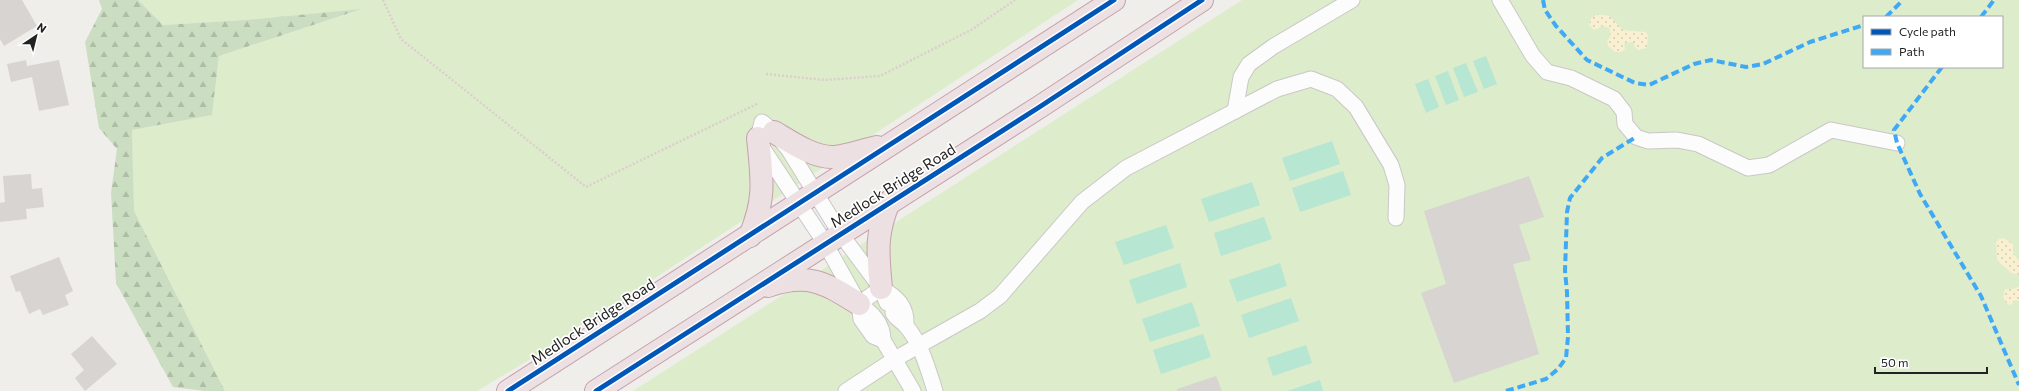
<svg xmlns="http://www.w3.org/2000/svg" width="2019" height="391" viewBox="0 0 2019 391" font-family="Commissioner,sans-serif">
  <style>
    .grass { fill: #ddeccb; fill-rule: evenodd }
    .forest { fill: url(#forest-firs) }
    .sand { fill: url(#sand-dots) }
    .pitch { fill: #b7e6d2 }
    .building { fill: #d7d4d2 }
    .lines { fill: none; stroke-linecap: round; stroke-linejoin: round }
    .minor-casing { stroke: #c9c8c7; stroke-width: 17 }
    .highway-casing { stroke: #c5a2ac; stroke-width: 24 }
    .path { stroke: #dccecd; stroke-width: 2.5; stroke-dasharray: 2 2; stroke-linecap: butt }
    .minor { stroke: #fdfcfc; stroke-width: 15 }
    .highway { stroke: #ece0e2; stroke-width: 22 }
    .quiet { stroke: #3fa9f5; stroke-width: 4; stroke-dasharray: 8 4; stroke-linecap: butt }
    .cycleway-casing { stroke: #fff; stroke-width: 8 }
    .cycleway { stroke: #0057b8; stroke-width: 5 }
    .labels { text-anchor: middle; stroke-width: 3.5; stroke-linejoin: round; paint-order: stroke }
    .street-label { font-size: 15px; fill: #222; stroke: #fff }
  </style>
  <defs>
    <pattern id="forest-firs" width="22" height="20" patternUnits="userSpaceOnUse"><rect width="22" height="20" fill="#cbdec1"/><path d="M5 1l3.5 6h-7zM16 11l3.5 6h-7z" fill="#aebea6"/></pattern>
    <pattern id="sand-dots" width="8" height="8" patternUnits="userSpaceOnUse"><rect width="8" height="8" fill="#f8f0d0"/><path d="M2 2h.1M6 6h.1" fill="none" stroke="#d4ceb2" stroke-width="1.8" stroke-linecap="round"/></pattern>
  </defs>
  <rect width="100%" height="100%" fill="#f0eeeb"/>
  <g class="grass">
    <path d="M138,0H1078L547,349L477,391H225L134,211L132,130L212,115L219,56L360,10L245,20L163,25Z"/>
    <path d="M1242,0H2019V391H633ZM1864,17H2002V67H1864Z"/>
  </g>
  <path class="forest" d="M99,0H138L163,25L245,20L362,9L219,56L212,115L132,130L134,211L225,391H204L173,387L116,283L111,193L117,149L99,128L85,42L102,9Z"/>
  <g class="sand">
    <path d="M1598,14L1609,16C1615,21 1618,25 1623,30L1646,32L1648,36L1647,48L1638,50L1635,47L1633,42L1624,43L1625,49L1622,52H1615L1608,46L1607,42L1611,34L1609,28L1603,26L1594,30L1589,25L1591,18Z"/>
    <path d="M2003,238L2013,244V254L2019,260V275L2011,273L1997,260L1996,242L1999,239Z"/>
    <path d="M2019,286V301L2015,300L2011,305L2007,304L2003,297L2005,289H2014Z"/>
  </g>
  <g class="pitch">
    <path d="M1486,56L1497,84L1484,89L1473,61Z"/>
    <path d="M1466,63L1478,92L1464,97L1453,68Z"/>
    <path d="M1448,71L1459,100L1446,105L1435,76Z"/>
    <path d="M1428,79L1439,107L1426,113L1415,84Z"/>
    <path d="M1332,141L1340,164L1290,181L1282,158Z"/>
    <path d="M1343,171L1351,195L1300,212L1292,188Z"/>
    <path d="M1252,182L1260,205L1209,222L1201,199Z"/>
    <path d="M1264,217L1272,239L1221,256L1214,233Z"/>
    <path d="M1166,225L1174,248L1124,265L1115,242Z"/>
    <path d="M1180,263L1187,287L1137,304L1129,280Z"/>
    <path d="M1280,263L1287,286L1237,302L1229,280Z"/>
    <path d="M1291,298L1299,321L1249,338L1241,315Z"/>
    <path d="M1192,302L1200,326L1150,342L1142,319Z"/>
    <path d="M1203,334L1211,357L1161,374L1153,350Z"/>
    <path d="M1306,345L1312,363L1273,376L1267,358Z"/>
    <path d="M1320,380L1323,391H1287Z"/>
  </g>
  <g class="building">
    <path d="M0,0H22L37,26L4,46L0,39Z"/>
    <path d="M26,60L27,66L59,60L69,105L39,111L32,77L11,82L7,64Z"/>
    <path d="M31,174L32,189L42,188L44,207L26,209L27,219L0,222V203L5,202L3,176Z"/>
    <path d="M1529,176L1544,217L1519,225L1531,260L1513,264L1539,354L1454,383L1421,293L1446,284L1424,211Z"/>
    <path d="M59,257L73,291L65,295L69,305L43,315L40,309L29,314L20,291L16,292L10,276Z"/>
    <path d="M92,336L117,364L85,391L75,378L84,370L71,354Z"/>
    <path d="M1216,376L1222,391H1177V389Z"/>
  </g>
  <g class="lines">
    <g class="minor-casing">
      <g id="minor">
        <path d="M1500,0L1533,56L1547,72L1571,78L1614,99L1624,112L1625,124L1636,137L1648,141L1677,140L1698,144L1748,168L1769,165L1831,130L1897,143"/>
        <path d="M1235,111L1241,77L1249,64L1274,46L1352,0"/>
        <path d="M881,288C897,297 907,306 906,325"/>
        <path d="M887,303L881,288L840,233L789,150L774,132L762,122L758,138L765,152L825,243L859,304L861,319L873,336L883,340L913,391"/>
        <path d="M859,304C872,313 883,323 883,340"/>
        <path d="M859,304L881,288"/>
        <path d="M893,313C897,320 902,321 906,326C921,343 928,369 935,391"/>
        <path d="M846,391L895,359L980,311L1000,296L1082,202L1126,168L1277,89L1311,79L1337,89L1356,107L1391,165L1397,185L1396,218"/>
      </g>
    </g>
    <g class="highway-casing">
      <g id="highway">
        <path d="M774,132C791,142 814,158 834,157C848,156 863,150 877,147"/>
        <path d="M750,236C766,198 762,178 758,138"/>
        <path d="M768,286C809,272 825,283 859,304"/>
        <path d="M881,288C878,254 875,235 889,202"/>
        <path d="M508,391L1114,0"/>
        <path d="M596,391L1041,106L1202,0"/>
      </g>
    </g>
    <g class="path">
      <path d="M383,0L401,39L586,187L759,103"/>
      <path d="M766,74L825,80L880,76L971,30L1015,0"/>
    </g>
    <use href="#minor" class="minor"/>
    <use href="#highway" class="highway"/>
    <g class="quiet">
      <path d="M1543,0L1545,10L1556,26L1587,60L1635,83L1649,85L1694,64L1711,60L1746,67L1763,64L1810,42L1864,25"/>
      <path d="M1886,17L1903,0"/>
      <path d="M1981,17L1994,0"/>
      <path d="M1942,67L1894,130L1897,143L1920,194L1981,296L2019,385"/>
      <path d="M1506,391L1546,379L1558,369L1566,358L1568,337L1567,292L1565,271L1567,212L1570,198L1602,158L1636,137"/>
    </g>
    <g class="cycleway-casing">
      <g id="cycleway">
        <path d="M508,391L1114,0"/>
        <path d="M596,391L1041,106L1202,0"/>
      </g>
    </g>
    <use href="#cycleway" class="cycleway"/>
  </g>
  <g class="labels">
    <g class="street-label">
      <text transform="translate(893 186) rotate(-32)" y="5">Medlock Bridge Road</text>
      <text transform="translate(593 322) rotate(-33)" y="5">Medlock Bridge Road</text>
    </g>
  </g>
  <rect x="1863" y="16" width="140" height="52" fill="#ffffff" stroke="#a7a7a7"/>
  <rect x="1871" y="29" width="20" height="6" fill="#0057b8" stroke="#a7a7a7"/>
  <text x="1899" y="36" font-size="12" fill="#222222">Cycle path</text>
  <rect x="1871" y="49" width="20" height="6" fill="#3fa9f5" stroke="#a7a7a7"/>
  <text x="1899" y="56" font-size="12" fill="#222222">Path</text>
  <g transform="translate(36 36) rotate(35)" stroke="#ffffff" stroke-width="3" paint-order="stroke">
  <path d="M0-3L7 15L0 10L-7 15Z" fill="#222222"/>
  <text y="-6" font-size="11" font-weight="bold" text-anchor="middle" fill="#222222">N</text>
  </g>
  <path d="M1875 367v6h112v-6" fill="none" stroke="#222222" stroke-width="2"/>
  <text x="1881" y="367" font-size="12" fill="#222222" stroke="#ffffff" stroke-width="3" paint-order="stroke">50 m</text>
</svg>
